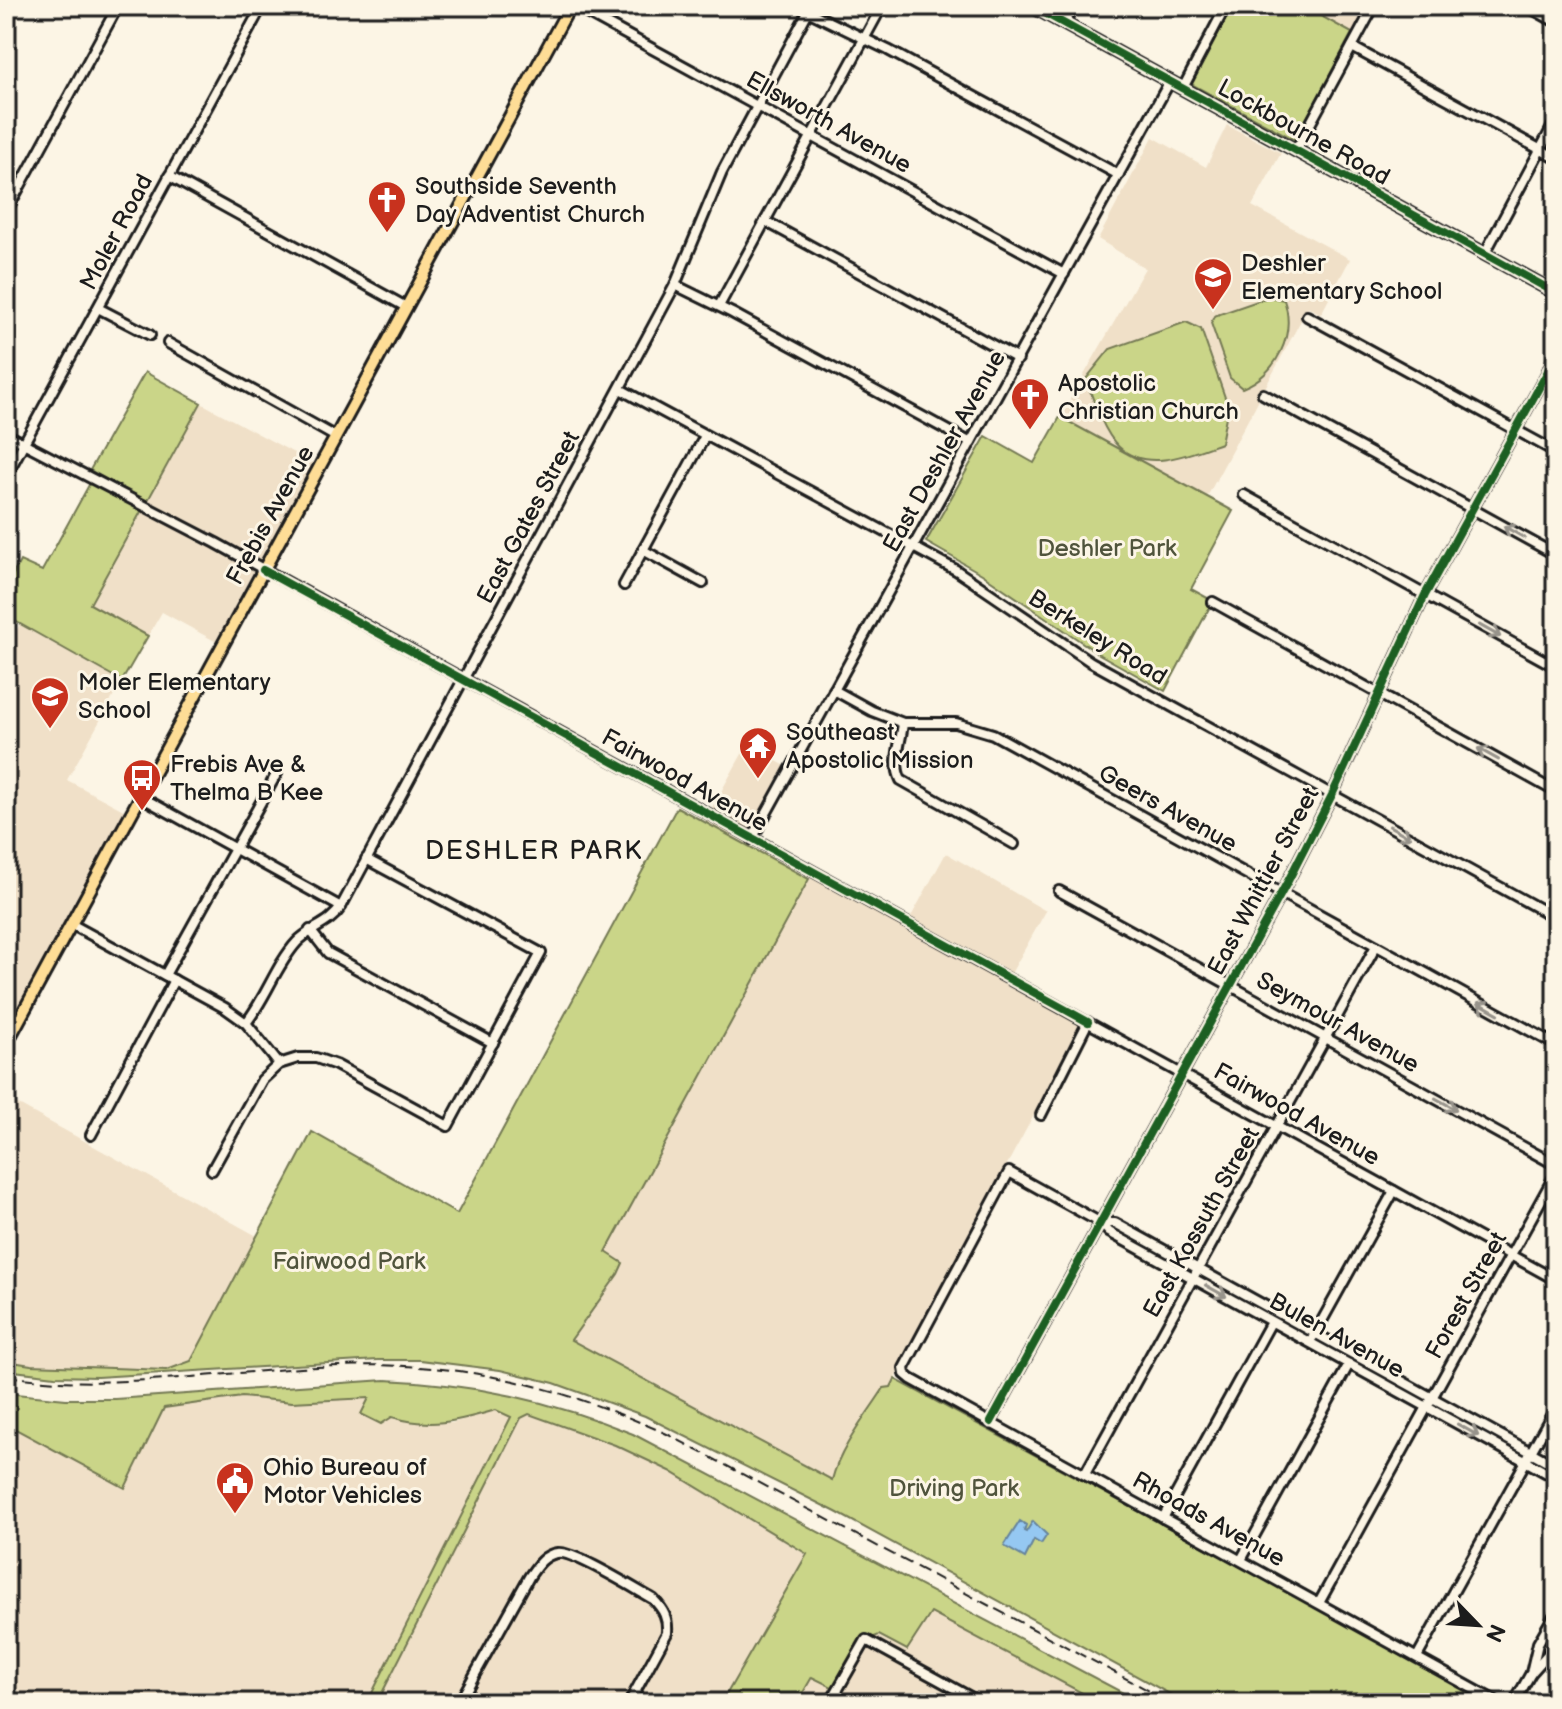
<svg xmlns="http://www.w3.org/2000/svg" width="1562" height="1709" viewBox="0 0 1562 1709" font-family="'Balsamiq Sans',sans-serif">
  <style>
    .built { fill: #f0e0c8 }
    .green { fill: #cad588; stroke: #737852; stroke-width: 2 }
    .water { fill: #95c8f2; stroke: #65839c; stroke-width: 2 }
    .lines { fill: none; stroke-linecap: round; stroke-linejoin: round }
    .minor-casing { stroke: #1c1c1c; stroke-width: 14 }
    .major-casing { stroke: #1c1c1c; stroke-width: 16 }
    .minor { stroke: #fcf5e5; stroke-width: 8 }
    .major { stroke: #fedd96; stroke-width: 10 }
    .rail { stroke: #1c1c1c; stroke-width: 2; stroke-dasharray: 12 6; stroke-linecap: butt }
    .cycleway-casing { stroke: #fcf5e5; stroke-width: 13 }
    .cycleway { stroke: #1b5e20; stroke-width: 8 }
    .oneway { stroke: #97938b }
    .labels { text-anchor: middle; stroke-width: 6; stroke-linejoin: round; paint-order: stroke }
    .street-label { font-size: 24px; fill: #1c1c1c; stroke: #fcf5e5 }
    .poi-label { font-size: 24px; fill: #1c1c1c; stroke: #fcf5e5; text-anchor: start }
    .park-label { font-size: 24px; fill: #50543c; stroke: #fcf5e5 }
    .neighbourhood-label { font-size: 26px; letter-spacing: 2px; fill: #1c1c1c; stroke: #fcf5e5 }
  </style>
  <rect width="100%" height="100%" fill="#fcf5e5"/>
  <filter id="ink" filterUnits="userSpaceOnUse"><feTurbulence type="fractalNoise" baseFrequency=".0125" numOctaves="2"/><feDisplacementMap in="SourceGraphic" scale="16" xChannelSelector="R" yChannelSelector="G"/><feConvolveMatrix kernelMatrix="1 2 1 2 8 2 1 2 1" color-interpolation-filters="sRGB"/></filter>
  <g filter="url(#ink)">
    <g class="built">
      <path d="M1303,6H1375L1358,36Z"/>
      <path d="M1227,125L1281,153L1252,206L1350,259L1321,314L1308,307L1207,497L1060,417L1145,268L1098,239L1153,137L1206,167Z"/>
      <path d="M201,403L320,467L222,645L162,612L148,636L90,604Z"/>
      <path d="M20,624L122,681L67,780L131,814L6,1043V649Z"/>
      <path d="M747,745L793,770L749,847L704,822Z"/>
      <path d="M946,853L1046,911L1008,979L1085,1021L908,1347L895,1379L839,1483L561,1335L809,879L817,875L907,924Z"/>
      <path d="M6,1098L257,1236L191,1361L167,1370L31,1365L6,1361Z"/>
      <path d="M242,1397L292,1402L369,1397L392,1417L414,1423H452L496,1410L511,1417L367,1703H6V1424L124,1488L164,1408Z"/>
      <path d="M529,1414L615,1445L670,1471L807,1555L723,1701L724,1703H377L521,1417Z"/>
      <path d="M931,1612L1101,1703H797L812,1677L834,1688L859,1643L879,1635L907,1650Z"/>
    </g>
    <g class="green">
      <path d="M1233,6H1303L1352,33L1295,140L1191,84Z"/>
      <path d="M1269,297L1284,300C1296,335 1277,374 1242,388L1230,378L1211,323L1214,316Z"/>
      <path d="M1186,322L1201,329L1228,406L1221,443C1190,454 1147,473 1119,447C1103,432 1093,399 1086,379L1110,349Z"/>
      <path d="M145,372L201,403L147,502L90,470Z"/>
      <path d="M1060,417L1233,511L1191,589L1213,601L1165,691L1099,654L982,574L926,542L986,436L1034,463Z"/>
      <path d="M90,483L142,510L90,604L148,636L122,681L6,616V588L20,561L42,571Z"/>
      <path d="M677,807L809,879L606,1252L623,1263L618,1274L571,1340L832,1480C840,1448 866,1416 884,1388L891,1387L895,1379L1491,1703H1186L836,1512L645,1416L554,1383L500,1370L420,1360H378L97,1377L55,1376L6,1370V1361L31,1365L167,1370L191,1361L312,1132L457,1214Z"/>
      <path d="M385,1380C475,1384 549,1400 633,1434L1142,1703H1101L931,1613L907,1650L879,1635L859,1643L834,1688L812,1677L797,1703H724L722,1702L807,1554L670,1471L615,1445L529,1414L521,1418L377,1703H367L511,1417L496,1410C457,1421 432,1429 392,1417L381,1424L361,1414L369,1398L292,1402L242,1397L164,1408L125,1488L6,1424V1393L66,1399H115Z"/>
    </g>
    <path class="water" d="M1020,1521L1026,1525L1024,1531L1026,1532L1033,1521L1047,1535L1041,1544L1034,1540L1025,1558L1004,1546Z"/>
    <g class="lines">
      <g class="minor-casing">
        <g id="minor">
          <path d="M574,6L1064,274"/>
          <path d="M797,6L888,50L1119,175"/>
          <path d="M1527,6L1556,22"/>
          <path d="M6,14L10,6"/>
          <path d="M1064,24L1074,6"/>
          <path d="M1352,47L1556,158"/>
          <path d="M1183,88L1226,6"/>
          <path d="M1296,150L1374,6"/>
          <path d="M169,176L406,307"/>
          <path d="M6,183L18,189"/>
          <path d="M6,212L118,6"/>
          <path d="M765,221L1018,359"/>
          <path d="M1485,253L1556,120"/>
          <path d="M675,285L732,313L971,443"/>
          <path d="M719,306L882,6"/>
          <path d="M98,308L150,335"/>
          <path d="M1307,316L1556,452"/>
          <path d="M168,343L336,437"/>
          <path d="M620,389L956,570L1091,662L1556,918"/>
          <path d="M1263,394L1556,555"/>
          <path d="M6,434L216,543L1556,1280"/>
          <path d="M6,476L262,6"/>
          <path d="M1244,495L1556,667"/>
          <path d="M643,550L703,583"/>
          <path d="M624,585L705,436"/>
          <path d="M1213,602L1556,792"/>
          <path d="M834,690L872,711L903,723H956L993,734L1556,1045"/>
          <path d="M903,723C901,743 892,762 901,780L1014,844"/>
          <path d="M141,797L341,907"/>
          <path d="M752,839L1170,81"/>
          <path d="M1059,891L1556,1165"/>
          <path d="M71,924L225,1008L246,1023L279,1064"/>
          <path d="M310,930L328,953L493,1043"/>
          <path d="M165,975L277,773"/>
          <path d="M246,1023C266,998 276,965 297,942C310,928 330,924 341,907L675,285L722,172L811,6"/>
          <path d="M1041,1115L1088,1022"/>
          <path d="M91,1135L174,980"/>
          <path d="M212,1170L262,1080L279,1064L298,1058H316L336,1065L448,1126L541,953L366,859"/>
          <path d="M1101,1223H1115L1556,1466"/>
          <path d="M1313,1337L1394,1191"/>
          <path d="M991,1422L1288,881L1332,795L1425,595L1547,373L1556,351"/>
          <path d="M1085,1474L1376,946"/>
          <path d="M1163,1518L1271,1322"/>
          <path d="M1241,1560L1349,1364"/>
          <path d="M1319,1603L1556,1173"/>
          <path d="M1417,1657L1556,1407"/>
          <path d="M1531,1673L1538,1643L1556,1612"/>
          <path d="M459,1703L529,1577C536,1567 543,1555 557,1553C573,1550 635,1589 653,1599C664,1610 668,1618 667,1633L629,1703"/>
          <path d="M830,1703L866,1640L981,1703"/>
          <path d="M1499,1703L911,1379L905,1374L904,1368L1009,1172L1101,1223L1109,1232L1556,1478"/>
          <path d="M1514,1703L1531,1673L1556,1645"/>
        </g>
      </g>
      <g class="major-casing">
        <g id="major">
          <path d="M1032,6L1556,293"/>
          <path d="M6,1044L570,6"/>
        </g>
      </g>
      <use href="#minor" class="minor"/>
      <use href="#major" class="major"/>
      <path class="rail" d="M6,1376C140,1395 272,1360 405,1366C500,1371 580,1395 667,1434L1172,1703"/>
      <g class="cycleway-casing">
        <g id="cycleway">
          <path d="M1032,6L1556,293"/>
          <path d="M263,570L1088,1022"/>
          <path d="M991,1422L1288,881L1332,795L1425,595L1547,373L1556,351"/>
        </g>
      </g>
      <use href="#cycleway" class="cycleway"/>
    </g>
    <defs><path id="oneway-shaft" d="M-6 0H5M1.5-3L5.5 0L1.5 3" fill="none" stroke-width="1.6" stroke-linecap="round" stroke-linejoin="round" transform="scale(2)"/></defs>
    <g class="oneway">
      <use href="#oneway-shaft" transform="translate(1514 532) rotate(-151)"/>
      <use href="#oneway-shaft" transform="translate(1490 631) rotate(29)"/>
      <use href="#oneway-shaft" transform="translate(1488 754) rotate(-151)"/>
      <use href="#oneway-shaft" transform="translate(1400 832) rotate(29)"/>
      <use href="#oneway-shaft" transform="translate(1488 1008) rotate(-151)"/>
      <use href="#oneway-shaft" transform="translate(1446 1104) rotate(29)"/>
      <use href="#oneway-shaft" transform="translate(1216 1291) rotate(29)"/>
      <use href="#oneway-shaft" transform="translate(1468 1430) rotate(29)"/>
    </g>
  </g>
  <defs>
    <g id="church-pin" transform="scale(2)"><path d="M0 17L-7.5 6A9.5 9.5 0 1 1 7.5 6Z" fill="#c8321e" stroke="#fcf5e5"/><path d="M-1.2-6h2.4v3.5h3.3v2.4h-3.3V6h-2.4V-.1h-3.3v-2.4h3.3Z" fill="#fff"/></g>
    <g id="school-pin" transform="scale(2)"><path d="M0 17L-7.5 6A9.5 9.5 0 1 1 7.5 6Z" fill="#c8321e" stroke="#fcf5e5"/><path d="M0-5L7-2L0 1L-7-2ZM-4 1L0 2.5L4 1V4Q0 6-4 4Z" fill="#fff"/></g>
    <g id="temple-pin" transform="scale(2)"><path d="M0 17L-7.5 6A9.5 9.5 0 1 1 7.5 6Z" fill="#c8321e" stroke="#fcf5e5"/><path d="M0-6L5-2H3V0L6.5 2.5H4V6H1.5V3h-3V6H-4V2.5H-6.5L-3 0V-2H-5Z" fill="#fff"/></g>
    <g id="bus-pin" transform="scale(2)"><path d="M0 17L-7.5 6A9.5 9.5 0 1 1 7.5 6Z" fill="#c8321e" stroke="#fcf5e5"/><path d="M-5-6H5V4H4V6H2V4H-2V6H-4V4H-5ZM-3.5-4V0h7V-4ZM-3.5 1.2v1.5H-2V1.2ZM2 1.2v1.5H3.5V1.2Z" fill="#fff"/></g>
    <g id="civic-pin" transform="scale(2)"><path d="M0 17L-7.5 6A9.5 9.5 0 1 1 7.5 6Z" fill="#c8321e" stroke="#fcf5e5"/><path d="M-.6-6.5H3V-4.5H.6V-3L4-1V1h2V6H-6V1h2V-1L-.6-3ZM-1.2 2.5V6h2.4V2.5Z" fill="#fff"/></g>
  </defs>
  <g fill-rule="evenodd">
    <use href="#church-pin" x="387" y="200"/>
    <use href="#school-pin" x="1213" y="277"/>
    <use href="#church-pin" x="1030" y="397"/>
    <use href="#school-pin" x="50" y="696"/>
    <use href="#temple-pin" x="758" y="746"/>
    <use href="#bus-pin" x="142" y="778"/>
    <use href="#civic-pin" x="235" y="1481"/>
  </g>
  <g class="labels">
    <g class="street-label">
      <text transform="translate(829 122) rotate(29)" y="8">Ellsworth Avenue</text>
      <text transform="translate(1304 132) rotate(29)" y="8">Lockbourne Road</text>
      <text transform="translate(116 232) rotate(-62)" y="8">Moler Road</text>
      <text transform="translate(944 451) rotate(-61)" y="8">East Deshler Avenue</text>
      <text transform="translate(270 515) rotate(-61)" y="8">Frebis Avenue</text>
      <text transform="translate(528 517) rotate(-62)" y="8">East Gates Street</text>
      <text transform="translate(1098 637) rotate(32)" y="8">Berkeley Road</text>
      <text transform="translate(685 780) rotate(29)" y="8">Fairwood Avenue</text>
      <text transform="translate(1168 808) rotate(29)" y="8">Geers Avenue</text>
      <text transform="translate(1263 881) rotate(-62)" y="8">East Whittier Street</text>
      <text transform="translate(1338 1022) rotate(29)" y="8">Seymour Avenue</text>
      <text transform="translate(1297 1114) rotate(29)" y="8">Fairwood Avenue</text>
      <text transform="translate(1201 1222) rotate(-61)" y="8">East Kossuth Street</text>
      <text transform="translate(1466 1295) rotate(-61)" y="8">Forest Street</text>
      <text transform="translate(1337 1335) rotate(29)" y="8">Bulen Avenue</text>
      <text transform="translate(1209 1519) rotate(29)" y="8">Rhoads Avenue</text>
    </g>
    <g class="poi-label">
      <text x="415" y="194">Southside Seventh<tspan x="415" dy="28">Day Adventist Church</tspan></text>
      <text x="1241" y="271">Deshler<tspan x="1241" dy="28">Elementary School</tspan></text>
      <text x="1058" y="391">Apostolic<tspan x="1058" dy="28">Christian Church</tspan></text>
      <text x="78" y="690">Moler Elementary<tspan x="78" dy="28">School</tspan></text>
      <text x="786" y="740">Southeast<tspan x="786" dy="28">Apostolic Mission</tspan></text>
      <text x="170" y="772">Frebis Ave &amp;<tspan x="170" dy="28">Thelma B Kee</tspan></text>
      <text x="263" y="1475">Ohio Bureau of<tspan x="263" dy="28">Motor Vehicles</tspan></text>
    </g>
    <g class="park-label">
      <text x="1107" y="556">Deshler Park</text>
      <text x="349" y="1269">Fairwood Park</text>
      <text x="954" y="1496">Driving Park</text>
    </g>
    <g class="neighbourhood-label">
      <text x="534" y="859">DESHLER PARK</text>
    </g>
  </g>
  <rect width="1562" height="1709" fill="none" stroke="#fcf5e5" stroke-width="32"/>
  <rect x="16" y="16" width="1530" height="1677" fill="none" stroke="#1c1c1c" stroke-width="3" filter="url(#ink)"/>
  <g transform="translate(1478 1625) rotate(115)" stroke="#fcf5e5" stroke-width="6" paint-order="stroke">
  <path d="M0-6L14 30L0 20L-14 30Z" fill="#1c1c1c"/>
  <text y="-12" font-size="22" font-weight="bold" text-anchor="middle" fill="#1c1c1c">N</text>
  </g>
</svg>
